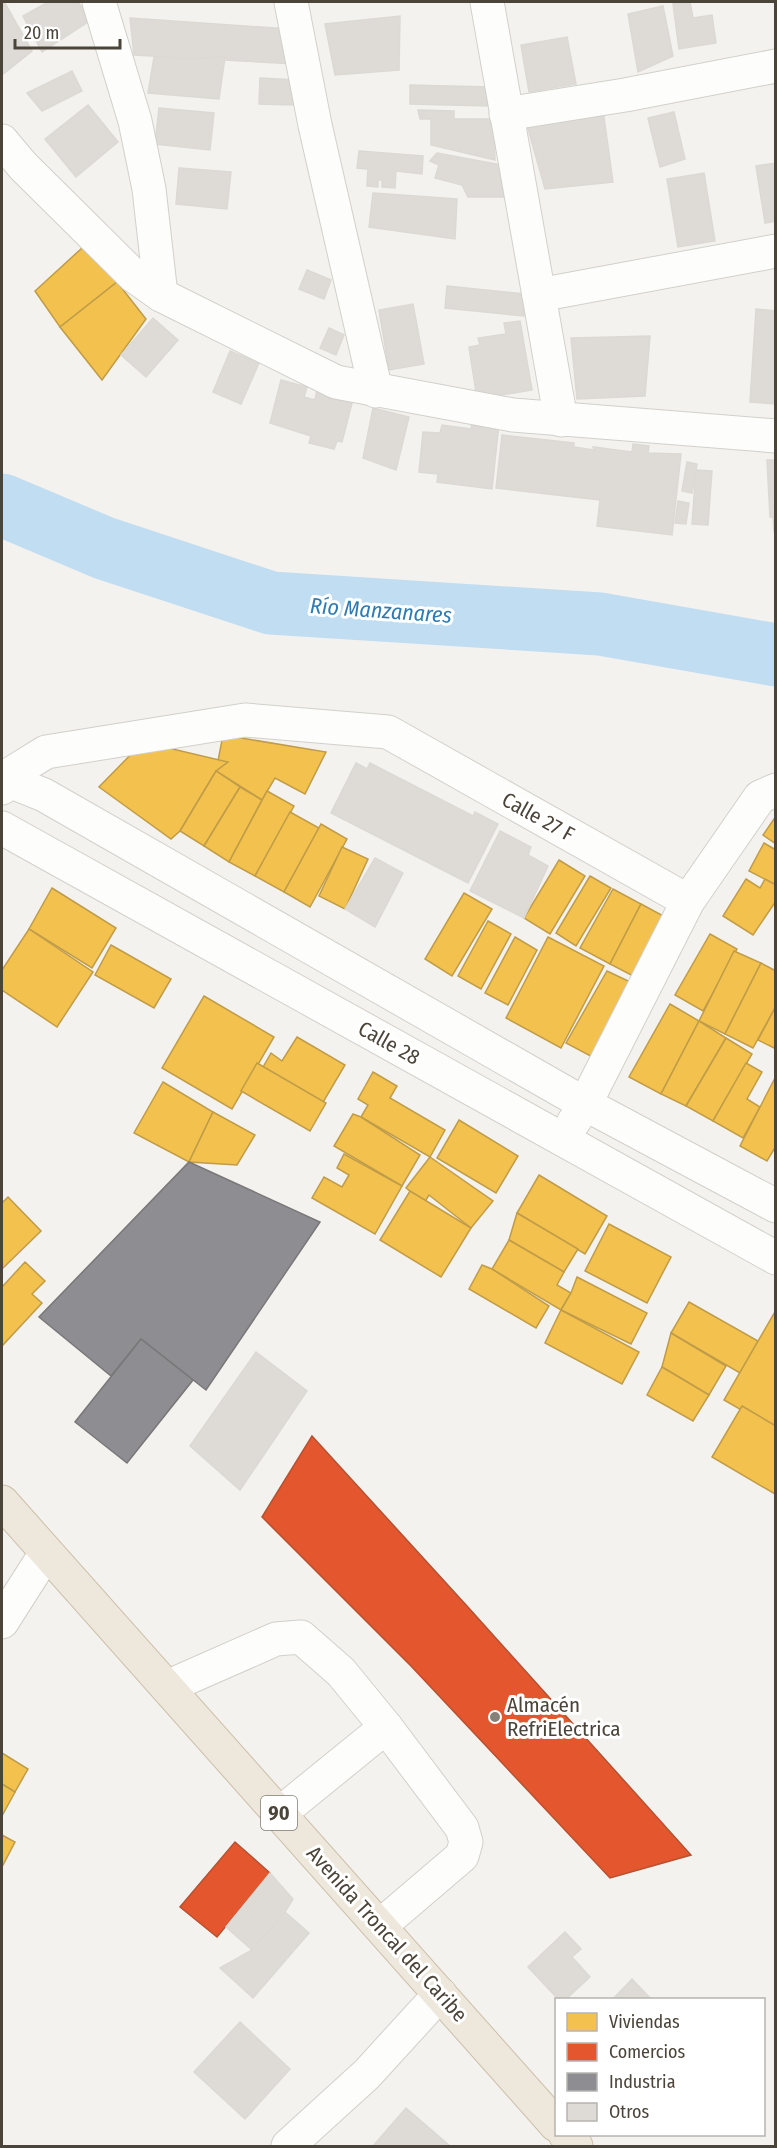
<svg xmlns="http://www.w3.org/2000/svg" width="777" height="2148" viewBox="0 0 777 2148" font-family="'Fira Sans Condensed',sans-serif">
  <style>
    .homes { fill: #f2c14e; stroke: #c09c48; stroke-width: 1.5 }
    .shops { fill: #e4572e; stroke: #b65131; stroke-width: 1.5 }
    .industry { fill: #8d8d92; stroke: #797777; stroke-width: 1.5 }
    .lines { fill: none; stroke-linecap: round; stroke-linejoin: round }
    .river { stroke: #c0ddf1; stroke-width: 63 }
    .building { fill: #dedbd6; stroke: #dcd9d4; stroke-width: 1.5 }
    .minor-casing { stroke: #d2d0cb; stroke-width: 35 }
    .highway-casing { stroke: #ccbfa9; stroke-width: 35 }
    .minor { stroke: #fdfdfc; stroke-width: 33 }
    .highway { stroke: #ede8db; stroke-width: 33 }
    .poi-dot { fill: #868178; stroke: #fff; stroke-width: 2 }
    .labels { text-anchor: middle; stroke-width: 6; stroke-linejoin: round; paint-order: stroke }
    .shield { fill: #fff; stroke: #817c74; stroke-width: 1.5 }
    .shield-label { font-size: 20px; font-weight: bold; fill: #4b4439 }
    .street-label { font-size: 21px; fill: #4b4439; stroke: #fff }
    .poi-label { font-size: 21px; fill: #4b4439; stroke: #fff; text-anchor: start }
    .water-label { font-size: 22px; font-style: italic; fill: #2e7ab2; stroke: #fff }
  </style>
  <rect width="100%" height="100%" fill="#f4f2ee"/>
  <g class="homes">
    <path d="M82,248L117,282L60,327L35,291Z"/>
    <path d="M117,282L146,319L102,380L60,327Z"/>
    <path d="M223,735L326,752L305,794L275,778L262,800L216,771Z"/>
    <path d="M143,742L228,762L216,771L180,831L171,839L99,787Z"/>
    <path d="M216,771L240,787L204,846L180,831Z"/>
    <path d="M240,787L262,800L229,862L204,846Z"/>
    <path d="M267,791L294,806L255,876L229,862Z"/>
    <path d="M290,812L319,828L284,892L255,876Z"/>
    <path d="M776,816V844L763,835Z"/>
    <path d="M321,824L347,839L310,907L284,892Z"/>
    <path d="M764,843L776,850V885L749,871Z"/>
    <path d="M342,847L368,859L345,909L319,896Z"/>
    <path d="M559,860L585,876L550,934L524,918Z"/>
    <path d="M590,876L611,888L576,946L556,933Z"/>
    <path d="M746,879L760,888L765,879L776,885V901L753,935L723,916Z"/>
    <path d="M52,888L116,928L92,968L29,929Z"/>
    <path d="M613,889L641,904L610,964L580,948Z"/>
    <path d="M464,893L492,909L452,976L425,959Z"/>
    <path d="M641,904L669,919L637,978L610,964Z"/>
    <path d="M488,921L511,934L481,989L458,976Z"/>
    <path d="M29,929L93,972L57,1027L2,990V970Z"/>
    <path d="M710,934L737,949L703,1011L675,995Z"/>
    <path d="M515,937L537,950L508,1005L485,993Z"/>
    <path d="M548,937L604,966L561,1048L506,1018Z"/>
    <path d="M111,945L171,979L154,1008L95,975Z"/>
    <path d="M734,951L761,963L725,1034L699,1021Z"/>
    <path d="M761,963L776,971V1006L753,1048L725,1034Z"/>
    <path d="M607,971L641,987L600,1061L566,1043Z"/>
    <path d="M204,996L274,1037L232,1109L162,1068Z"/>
    <path d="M670,1004L699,1021L661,1094L629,1077Z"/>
    <path d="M776,1006V1049L758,1040Z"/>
    <path d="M699,1021L726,1038L686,1106L661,1094Z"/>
    <path d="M297,1037L345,1065L322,1104L262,1069L271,1053L282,1061Z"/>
    <path d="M726,1038L752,1054L713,1121L686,1106Z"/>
    <path d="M257,1063L326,1103L310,1131L241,1091Z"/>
    <path d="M746,1063L762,1072L747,1099L760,1107L743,1138L713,1121Z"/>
    <path d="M373,1072L397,1086L390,1098L445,1130L430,1157L361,1117L368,1105L358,1099Z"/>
    <path d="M776,1076V1146L767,1161L740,1146Z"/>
    <path d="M163,1082L213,1112L189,1162L134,1133Z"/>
    <path d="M213,1112L255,1135L237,1165L189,1162Z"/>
    <path d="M353,1114L361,1117L420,1155L402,1186L334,1146Z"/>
    <path d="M459,1120L518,1156L496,1193L437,1158Z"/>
    <path d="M344,1154L402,1186L375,1234L312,1198L324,1177L342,1187L349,1175L337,1168Z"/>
    <path d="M430,1157L493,1201L471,1228L429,1195L419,1211L410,1205L416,1196L406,1188Z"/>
    <path d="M539,1175L607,1216L585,1254L517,1213Z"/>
    <path d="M410,1191L471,1228L441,1277L380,1240Z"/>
    <path d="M8,1197L41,1231L2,1269V1203Z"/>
    <path d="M517,1213L578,1249L564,1272L509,1240Z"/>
    <path d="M609,1224L671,1257L647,1303L585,1271Z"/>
    <path d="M509,1240L564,1272L557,1285L571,1293L561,1310L492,1269Z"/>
    <path d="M25,1262L45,1281L32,1294L42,1303L2,1346V1287Z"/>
    <path d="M482,1265L492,1269L549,1306L536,1328L469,1289Z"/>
    <path d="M577,1277L647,1313L631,1344L561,1310L571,1293Z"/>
    <path d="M689,1302L758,1341L740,1373L671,1333Z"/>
    <path d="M561,1310L639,1352L622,1384L545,1343Z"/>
    <path d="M776,1310V1430L724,1400Z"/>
    <path d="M671,1333L726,1366L709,1395L662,1367Z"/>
    <path d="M662,1367L709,1395L693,1421L647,1395Z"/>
    <path d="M742,1406L776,1426L775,1494L712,1457Z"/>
    <path d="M2,1753L28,1769L15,1792L2,1784Z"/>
    <path d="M2,1784L15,1792L2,1816Z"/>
    <path d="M2,1835L15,1842L2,1867Z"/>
  </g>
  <g class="shops">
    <path d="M312,1436L467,1606L691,1855L610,1878L411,1666L262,1517Z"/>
    <path d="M235,1842L270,1873L217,1937L180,1907Z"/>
  </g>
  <g class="industry">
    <path d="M189,1162L320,1222L206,1390L141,1339L111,1376L39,1317Z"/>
    <path d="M141,1339L193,1380L127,1463L75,1422Z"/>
  </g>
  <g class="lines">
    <path class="river" d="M2,505L104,548L271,603L600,624L776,655"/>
  </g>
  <g class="building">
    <path d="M48,2H78L91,20L42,52L23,16Z"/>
    <path d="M690,2L693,18L712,15L716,43L679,49L673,4Z"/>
    <path d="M5,3L32,51L2,75V5Z"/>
    <path d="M663,6L673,56L638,72L628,14Z"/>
    <path d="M400,16L399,70L335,75L325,24Z"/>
    <path d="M130,18L289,29L295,64L134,55Z"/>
    <path d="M567,37L576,84L529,92L521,45Z"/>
    <path d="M154,57L187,59L225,57L219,99L148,93Z"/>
    <path d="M72,71L82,91L42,111L27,93Z"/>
    <path d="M260,78L297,80L295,105L259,104Z"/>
    <path d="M410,85L490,87V106L410,104Z"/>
    <path d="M88,105L118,142L76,177L45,139Z"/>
    <path d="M159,108L214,113L210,150L155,144Z"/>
    <path d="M418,110L454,111V119H494L495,160L431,145V119H420Z"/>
    <path d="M603,110L613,182L545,189L527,125Z"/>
    <path d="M674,112L685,159L660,167L648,118Z"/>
    <path d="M359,151L423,156L422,174L396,171L395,188L382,187V180H378V187L367,186L368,169L357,168Z"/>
    <path d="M437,153L501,165L504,197H468L462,185L435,178L439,165L430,161Z"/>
    <path d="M776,163V221L765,223L756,166Z"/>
    <path d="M179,168L231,172L227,209L176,204Z"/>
    <path d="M704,173L715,241L678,247L667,179Z"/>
    <path d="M373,193L457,199L455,239L369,227Z"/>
    <path d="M307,270L331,280L324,299L299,289Z"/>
    <path d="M447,286L525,294L524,316L445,308Z"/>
    <path d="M413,304L424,364L389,370L379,310Z"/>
    <path d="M756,309L776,311V404L750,402Z"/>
    <path d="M153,318L178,340L146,377L121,355Z"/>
    <path d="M520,321L532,390L477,399L469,347L480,345L478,338L506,334L504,323Z"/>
    <path d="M329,328L344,335L336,355L320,348Z"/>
    <path d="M650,336L645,396L577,399L571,338Z"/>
    <path d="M230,351L259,363L241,404L213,392Z"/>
    <path d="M281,380L307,387L304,397L315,400L317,390L331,398L352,403L342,442L337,441L334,449L309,443L311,436L270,423Z"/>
    <path d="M373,408L409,417L396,470L363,458Z"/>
    <path d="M472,421L499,424L492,489L437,482L438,474L419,472L423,432L440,433L442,425L471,429Z"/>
    <path d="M502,435L574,443V447L594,450L593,447L632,452L633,444L649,446L648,453L681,454L672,535L597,526L600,500L496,488Z"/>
    <path d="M767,460H776V532H774L773,517H770Z"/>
    <path d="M687,462L697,464L692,493L682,491Z"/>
    <path d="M696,470L712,471L708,525L692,524Z"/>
    <path d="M678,501L689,503L686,524L675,523Z"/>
    <path d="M356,763L367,769L370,763L473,816L475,812L498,824L468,883L331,813Z"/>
    <path d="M500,831L531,847L528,855L548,866L524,918L470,891Z"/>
    <path d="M375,858L403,873L375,927L345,909Z"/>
    <path d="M256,1352L307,1391L240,1490L190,1446Z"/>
    <path d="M270,1873L293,1899L285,1912L252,1950L226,1927Z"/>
    <path d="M285,1912L309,1933L253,1998L220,1968L252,1950Z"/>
    <path d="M565,1932L581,1949L572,1957L590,1977L565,2000H559L528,1967Z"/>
    <path d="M632,1979L652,2000H612Z"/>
    <path d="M240,2022L290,2069L245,2119L194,2072Z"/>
    <path d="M406,2108L450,2146H373Z"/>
  </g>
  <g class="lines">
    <g class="minor-casing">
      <g id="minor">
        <path d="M99,2L135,121L149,189L161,295"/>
        <path d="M291,2L315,125L376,391"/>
        <path d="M487,2L561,420"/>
        <path d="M506,114L625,95L776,66"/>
        <path d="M2,141L23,166L134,276L161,295L336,382L513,415L776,436"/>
        <path d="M539,295L776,251"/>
        <path d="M2,778L44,795L585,1104L776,1206"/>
        <path d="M2,788L4,778L46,752L245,720L388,732L688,901"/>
        <path d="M2,828L776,1258"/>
        <path d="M573,1123L585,1104L688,901L760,797L776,790"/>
        <path d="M2,1622L46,1553"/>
        <path d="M167,1687L276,1639L301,1637L341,1672L386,1727L279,1814"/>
        <path d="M380,1926L462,1856L466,1842L462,1828L386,1727"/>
        <path d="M288,2146L367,2074L440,1994"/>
      </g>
    </g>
    <g class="highway-casing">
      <g id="highway">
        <path d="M2,1502L556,2125"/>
        <path d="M565,2134L576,2146"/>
      </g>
    </g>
    <use href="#minor" class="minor"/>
    <use href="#highway" class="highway"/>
  </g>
  <circle class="poi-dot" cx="495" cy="1717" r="6"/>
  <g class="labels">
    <rect class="shield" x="261" y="1796" width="36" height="34" rx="4.5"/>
    <g class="shield-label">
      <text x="279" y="1820">90</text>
    </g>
    <g class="street-label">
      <text transform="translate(538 817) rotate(29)" y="7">Calle 27 F</text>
      <text transform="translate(389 1043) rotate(29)" y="7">Calle 28</text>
      <text transform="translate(387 1934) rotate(48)" y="7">Avenida Troncal del Caribe</text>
    </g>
    <g class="poi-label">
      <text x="507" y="1712">Almacén<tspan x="507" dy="24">RefriElectrica</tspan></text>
    </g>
    <g class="water-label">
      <text transform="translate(381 610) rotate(4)" y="8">Río Manzanares</text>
    </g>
  </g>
  <rect width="777" height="2148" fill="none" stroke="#4b4439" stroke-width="6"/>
  <rect x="555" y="1998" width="210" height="138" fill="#ffffff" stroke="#b7b4b0" stroke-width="1.5"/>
  <rect x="567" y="2013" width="30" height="18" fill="#f2c14e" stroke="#b7b4b0" stroke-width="1.5"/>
  <text x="609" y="2028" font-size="18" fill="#4b4439">Viviendas</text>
  <rect x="567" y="2043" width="30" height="18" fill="#e4572e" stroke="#b7b4b0" stroke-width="1.5"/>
  <text x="609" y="2058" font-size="18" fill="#4b4439">Comercios</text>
  <rect x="567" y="2073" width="30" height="18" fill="#8d8d92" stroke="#b7b4b0" stroke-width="1.5"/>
  <text x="609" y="2088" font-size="18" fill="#4b4439">Industria</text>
  <rect x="567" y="2103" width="30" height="18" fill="#dedbd6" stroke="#b7b4b0" stroke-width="1.5"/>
  <text x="609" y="2118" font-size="18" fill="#4b4439">Otros</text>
  <path d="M15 39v9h105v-9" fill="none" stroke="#4b4439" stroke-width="3"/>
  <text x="24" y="39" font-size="18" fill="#4b4439" stroke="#ffffff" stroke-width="4.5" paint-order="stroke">20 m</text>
</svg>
